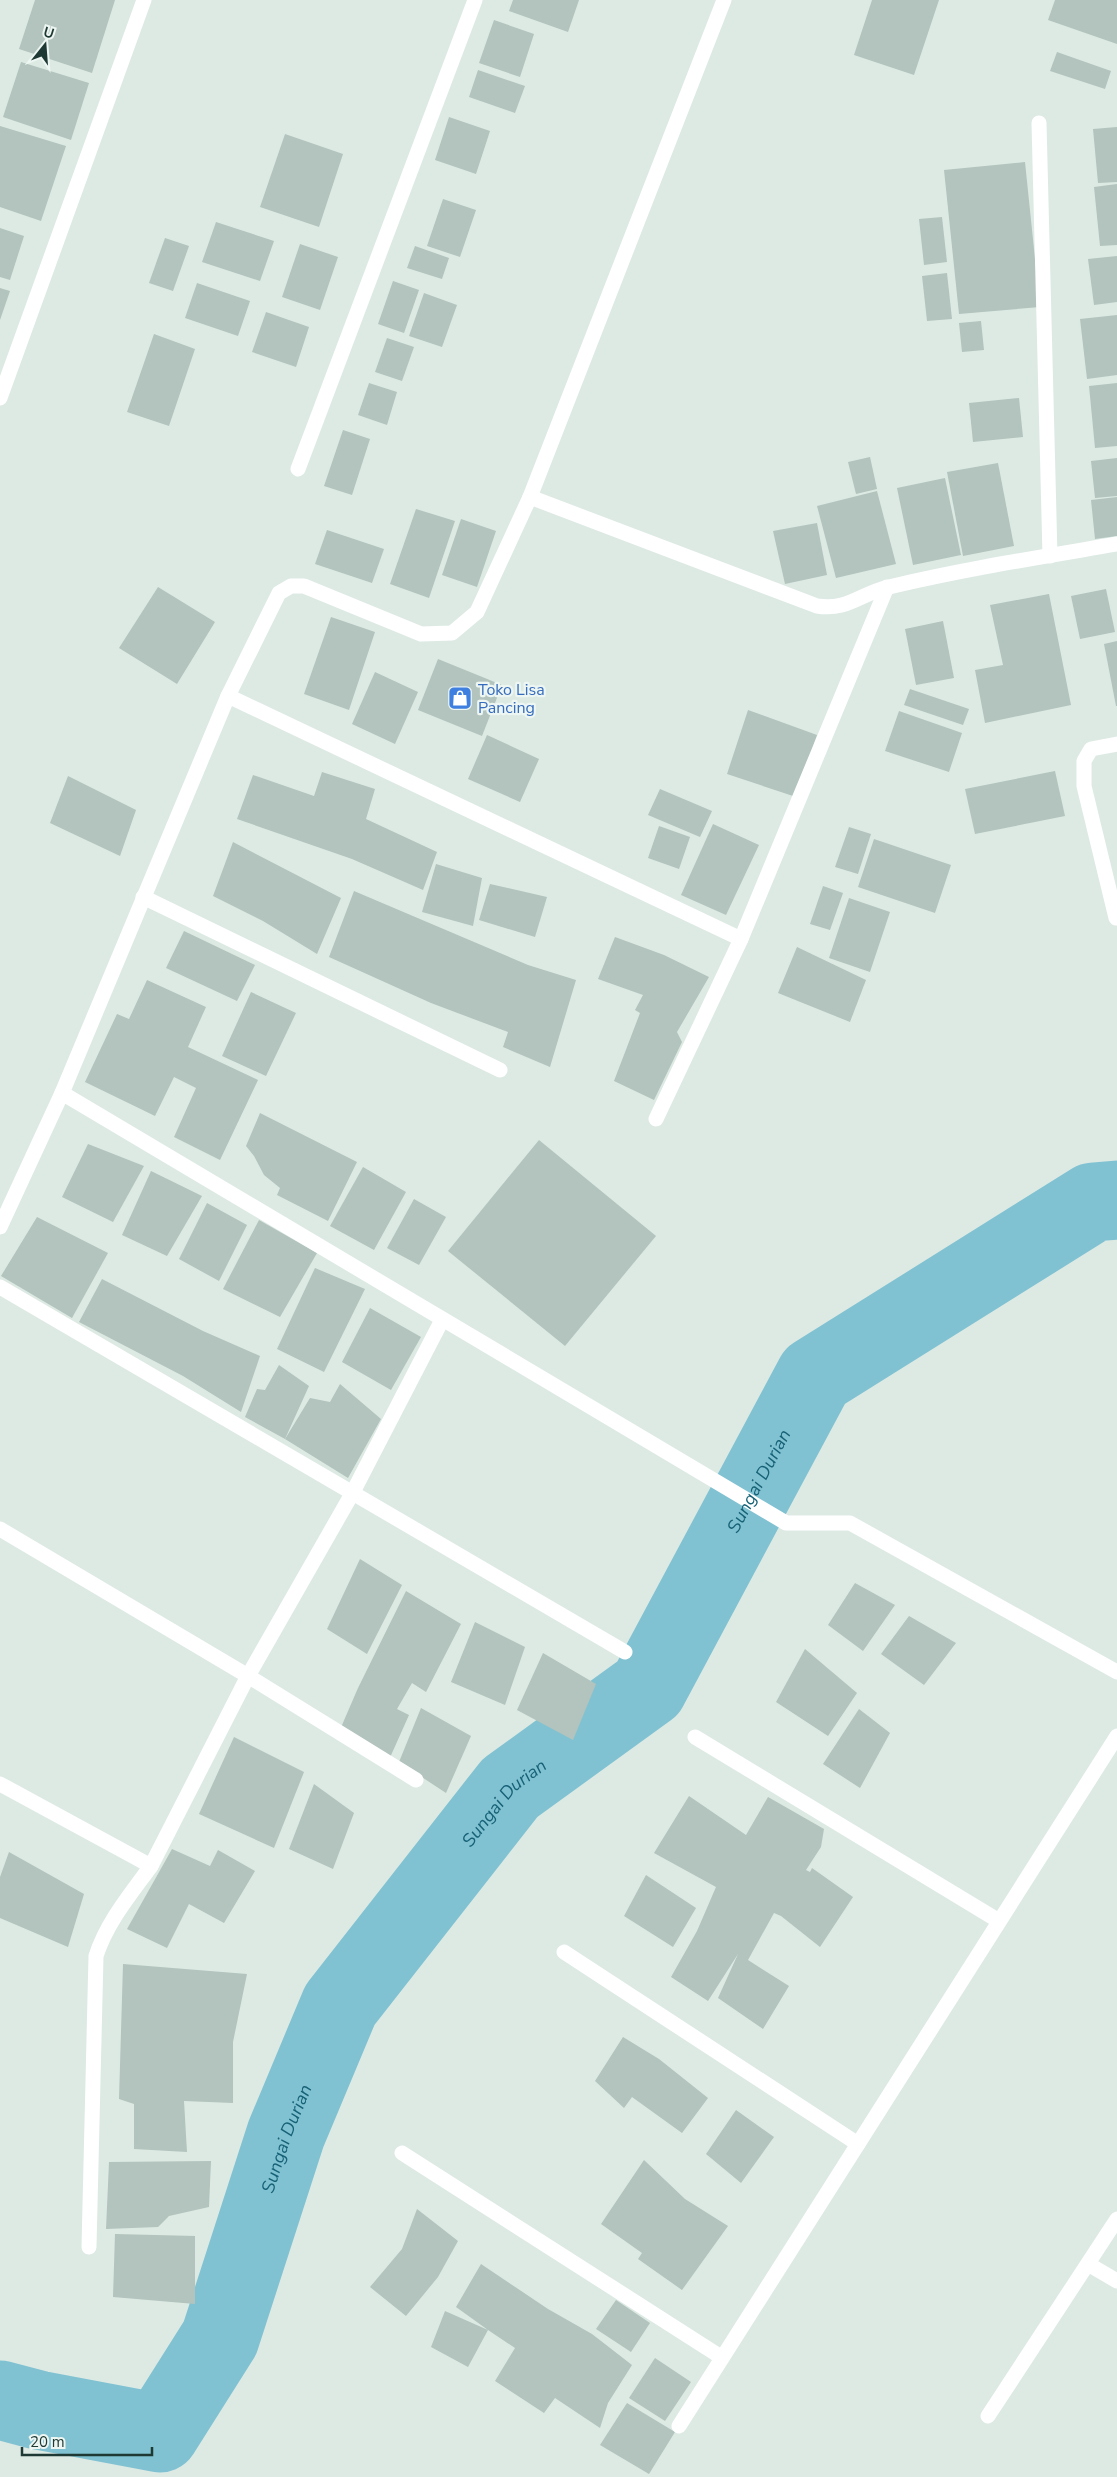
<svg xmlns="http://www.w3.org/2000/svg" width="1117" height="2477" viewBox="0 0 1117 2477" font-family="'Nunito Sans',sans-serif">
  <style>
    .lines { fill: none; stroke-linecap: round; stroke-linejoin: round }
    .river { stroke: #81c2d2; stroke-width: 79 }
    .building { fill: #b2c4bd }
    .minor { stroke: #fff; stroke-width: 15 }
    .labels { text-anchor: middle; stroke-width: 4.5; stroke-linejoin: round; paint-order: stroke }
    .shop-label { font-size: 16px; fill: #366cbe; stroke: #edf6f2; text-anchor: start }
    .water-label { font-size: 18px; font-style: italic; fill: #176277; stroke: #edf6f2 }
  </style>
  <rect width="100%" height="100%" fill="#ddeae4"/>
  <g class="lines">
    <path class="river" id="s1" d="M0,2400L38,2410L160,2433L220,2338L286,2134L340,2005L510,1788L648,1688L815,1376L1093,1202L1117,1200"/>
  </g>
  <g class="building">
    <path d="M35,0H115L92,73L19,49Z"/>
    <path d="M513,0H579L568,32L509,11Z"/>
    <path d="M872,0H939L914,75L854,55Z"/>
    <path d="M1055,0H1117V44L1048,20Z"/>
    <path d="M494,20L534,34L520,77L479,63Z"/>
    <path d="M1057,52L1111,71L1105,89L1050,71Z"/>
    <path d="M21,62L89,83L71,140L3,117Z"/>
    <path d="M478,70L525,86L515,113L469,97Z"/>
    <path d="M449,117L490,131L476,174L435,160Z"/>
    <path d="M0,126L66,146L41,221L0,207Z"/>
    <path d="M1117,127V182L1098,183L1093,129Z"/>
    <path d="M285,134L343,154L319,227L260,207Z"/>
    <path d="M1025,162L1040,307L959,314L944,170Z"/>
    <path d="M1117,184V245L1100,246L1094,187Z"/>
    <path d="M443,199L476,210L460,257L427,246Z"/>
    <path d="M942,217L947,262L924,265L919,219Z"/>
    <path d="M216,222L274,241L260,281L202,262Z"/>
    <path d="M0,228L24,236L10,280L0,277Z"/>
    <path d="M165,238L189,246L173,291L149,283Z"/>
    <path d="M300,244L338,257L320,310L282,297Z"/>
    <path d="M415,246L449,258L442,279L407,268Z"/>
    <path d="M1117,256V302L1094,305L1088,259Z"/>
    <path d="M947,273L952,319L927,321L922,276Z"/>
    <path d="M393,281L419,290L404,333L378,324Z"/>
    <path d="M197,283L250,301L238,336L185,318Z"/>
    <path d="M0,288L10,291L0,320Z"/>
    <path d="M424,293L457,305L442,347L409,336Z"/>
    <path d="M266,312L309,327L296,367L252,352Z"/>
    <path d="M1117,315V375L1087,379L1080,319Z"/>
    <path d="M981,321L984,350L962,352L959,323Z"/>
    <path d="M154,334L195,349L169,426L127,412Z"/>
    <path d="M387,338L414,347L402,381L375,372Z"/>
    <path d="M369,383L397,392L387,425L358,415Z"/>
    <path d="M1117,383V446L1095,448L1089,386Z"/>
    <path d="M1019,398L1023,437L973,442L969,403Z"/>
    <path d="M343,430L370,439L352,495L324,486Z"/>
    <path d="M870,457L877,489L856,494L848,462Z"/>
    <path d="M1117,458V496L1095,498L1091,461Z"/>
    <path d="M998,463L1014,546L963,556L947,472Z"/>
    <path d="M945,478L961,555L913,565L897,488Z"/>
    <path d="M877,491L896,564L836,578L817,506Z"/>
    <path d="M1117,497V536L1095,539L1091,500Z"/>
    <path d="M416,509L455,521L429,598L390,584Z"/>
    <path d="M461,519L496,531L477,587L442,575Z"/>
    <path d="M817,523L827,575L785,584L773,531Z"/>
    <path d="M327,530L384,549L372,583L315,564Z"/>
    <path d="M158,587L215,622L177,684L119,648Z"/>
    <path d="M1106,589L1115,632L1080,639L1071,596Z"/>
    <path d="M1049,594L1071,705L985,723L975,670L1003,665L990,605Z"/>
    <path d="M331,617L375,632L349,710L304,694Z"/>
    <path d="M943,621L954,678L916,685L905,629Z"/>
    <path d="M1117,641V706H1116L1104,644Z"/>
    <path d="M438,659L502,685L482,736L418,710Z"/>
    <path d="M375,672L418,692L395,744L352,724Z"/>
    <path d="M910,689L969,709L963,725L904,705Z"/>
    <path d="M748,710L817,735L796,797L727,774Z"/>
    <path d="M899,711L962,733L949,772L885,751Z"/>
    <path d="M487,735L539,759L520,802L468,779Z"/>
    <path d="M1055,771L1065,816L975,834L965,789Z"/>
    <path d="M322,772L375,789L366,819L437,852L423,890L352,859L237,819L253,775L314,796Z"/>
    <path d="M68,776L136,810L120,856L50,823Z"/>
    <path d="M660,789L712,811L700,837L648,815Z"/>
    <path d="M713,824L759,845L726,915L681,895Z"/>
    <path d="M659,826L690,837L679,869L648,858Z"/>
    <path d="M849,827L871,834L858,874L835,867Z"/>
    <path d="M874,839L951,865L935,913L858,887Z"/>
    <path d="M233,842L341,898L317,954L263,921L213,896Z"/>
    <path d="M436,864L482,878L473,926L422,912Z"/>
    <path d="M490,884L547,897L535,937L479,920Z"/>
    <path d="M823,886L843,893L830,930L810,924Z"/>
    <path d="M354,891L528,965L576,980L550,1067L503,1047L508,1032L431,1003L329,957Z"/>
    <path d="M849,898L890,912L870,972L829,958Z"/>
    <path d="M184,931L255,965L237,1001L166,968Z"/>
    <path d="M615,937L664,955L709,977L677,1032L682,1042L654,1100L614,1081L640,1013L635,1010L643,995L598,979Z"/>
    <path d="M797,947L866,980L850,1022L778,993Z"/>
    <path d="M147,980L206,1007L188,1047L258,1080L220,1160L174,1137L196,1088L174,1077L155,1116L85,1082L117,1014L129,1019Z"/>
    <path d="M251,992L296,1013L266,1076L222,1056Z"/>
    <path d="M260,1113L357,1162L328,1221L277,1195L280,1188L264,1175L254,1156L246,1146Z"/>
    <path d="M539,1140L656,1236L565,1346L448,1251Z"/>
    <path d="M88,1144L144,1166L113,1222L62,1197Z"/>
    <path d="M363,1167L406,1192L374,1250L330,1226Z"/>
    <path d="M151,1171L202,1196L167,1256L122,1235Z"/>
    <path d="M414,1199L446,1217L419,1265L387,1248Z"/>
    <path d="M207,1203L247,1225L219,1281L179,1259Z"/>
    <path d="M37,1217L108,1253L72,1318L1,1276Z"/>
    <path d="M259,1220L317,1253L280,1317L223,1289Z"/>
    <path d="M315,1268L365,1289L324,1372L277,1349Z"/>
    <path d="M102,1279L203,1331L260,1356L241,1412L183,1376L79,1322Z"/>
    <path d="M370,1308L421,1337L391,1390L342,1362Z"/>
    <path d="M279,1365L309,1386L285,1439L245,1417L257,1389L265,1390Z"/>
    <path d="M340,1384L381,1419L348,1478L285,1439L310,1398L330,1402Z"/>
    <path d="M360,1559L402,1585L367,1654L327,1629Z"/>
    <path d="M855,1583L895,1605L863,1651L828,1625Z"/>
    <path d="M406,1591L461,1624L426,1692L412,1683L397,1709L409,1715L388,1762L339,1732L358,1688Z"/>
    <path d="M909,1616L956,1643L924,1685L881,1654Z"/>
    <path d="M475,1622L525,1647L505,1705L451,1682Z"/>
    <path d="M805,1649L857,1693L828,1736L776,1702Z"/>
    <path d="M543,1653L596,1684L573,1740L517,1710Z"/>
    <path d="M421,1708L471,1736L446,1793L399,1762Z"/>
    <path d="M859,1709L890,1733L860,1788L823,1764Z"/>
    <path d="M234,1737L304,1772L274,1848L199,1814Z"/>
    <path d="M314,1784L354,1813L333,1869L289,1849Z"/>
    <path d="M689,1796L746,1835L768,1797L824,1829L821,1847L806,1870L810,1872L812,1868L853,1897L820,1947L781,1916L774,1913L748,1960L789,1986L763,2029L718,1998L738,1954L708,2001L671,1977L697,1931L716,1887L654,1853Z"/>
    <path d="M172,1849L210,1866L218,1850L255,1871L224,1923L189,1904L167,1948L127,1929Z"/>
    <path d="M9,1852L84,1894L68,1947L0,1918V1877Z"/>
    <path d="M646,1875L696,1908L673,1947L624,1916Z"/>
    <path d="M123,1964L247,1974L233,2042V2103L184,2101L187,2152L134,2149V2104L119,2099Z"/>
    <path d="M623,2037L659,2059L708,2098L682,2133L632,2097L624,2108L595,2081Z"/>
    <path d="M736,2110L774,2137L741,2183L706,2154Z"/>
    <path d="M644,2160L685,2199L728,2226L682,2290L638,2259L642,2253L601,2224Z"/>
    <path d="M211,2161L209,2207L169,2216L158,2227L106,2229L109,2162Z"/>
    <path d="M417,2209L458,2241L438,2277L406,2316L370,2287L402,2249Z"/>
    <path d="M115,2234L195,2236V2304L113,2297Z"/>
    <path d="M481,2264L548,2309L592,2334L632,2365L608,2403L600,2428L555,2398L544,2413L495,2381L515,2348L488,2330L468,2367L431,2347L445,2311L488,2330L456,2307Z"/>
    <path d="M616,2300L650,2323L631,2352L596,2329Z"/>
    <path d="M655,2358L691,2382L665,2421L629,2398Z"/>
    <path d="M627,2403L675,2432L649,2474L600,2445Z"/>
  </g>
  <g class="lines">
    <g class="minor">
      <path d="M1039,123L1050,556"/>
      <path d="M0,398L144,0"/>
      <path d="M298,469L475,0"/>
      <path d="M530,497L817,606C848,611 861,593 889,587C964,569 1041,557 1117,544"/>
      <path d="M228,696L741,939"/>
      <path d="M143,897L500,1070"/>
      <path d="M1116,918L1084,786V761L1091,749L1117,744"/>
      <path d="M62,1093L786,1523H850L1117,1672"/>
      <path d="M656,1119L741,939L887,587"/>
      <path d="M0,1227L62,1093L228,696L279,593L291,586H304L421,634L452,633L477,612L530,497L724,0"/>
      <path d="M0,1287L625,1652"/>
      <path d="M0,1529L248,1676L416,1780"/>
      <path d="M695,1737L999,1921"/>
      <path d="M0,1784L151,1866C130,1895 107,1922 96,1956L89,2247"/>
      <path d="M151,1866L248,1676L353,1492L442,1320"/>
      <path d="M564,1952L858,2144"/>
      <path d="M402,2153L721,2357"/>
      <path d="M1088,2264L1117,2281"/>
      <path d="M988,2416L1117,2219"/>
      <path d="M679,2426L1117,1736"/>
    </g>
  </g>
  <defs>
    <g id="shop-square" transform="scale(1.25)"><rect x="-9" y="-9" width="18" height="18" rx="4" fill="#3f7fe0" stroke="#edf6f2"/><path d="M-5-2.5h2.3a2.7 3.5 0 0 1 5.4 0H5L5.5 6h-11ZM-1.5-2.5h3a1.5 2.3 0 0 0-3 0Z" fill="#fff"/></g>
  </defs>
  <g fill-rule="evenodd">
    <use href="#shop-square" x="460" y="698"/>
  </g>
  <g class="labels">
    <g class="shop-label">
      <text x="478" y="695">Toko Lisa<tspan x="478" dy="18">Pancing</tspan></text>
    </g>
    <g class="water-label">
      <text dy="6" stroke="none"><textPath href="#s1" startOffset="1311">Sungai Durian</textPath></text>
      <text dy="6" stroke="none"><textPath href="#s1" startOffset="891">Sungai Durian</textPath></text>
      <text dy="6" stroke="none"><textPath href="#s1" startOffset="486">Sungai Durian</textPath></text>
    </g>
  </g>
  <g transform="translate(45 45) rotate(17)" stroke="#edf6f2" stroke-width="4" paint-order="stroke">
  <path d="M0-4L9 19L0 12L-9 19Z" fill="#1e3933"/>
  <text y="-8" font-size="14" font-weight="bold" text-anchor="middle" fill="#1e3933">U</text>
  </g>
  <path d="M22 2447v8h130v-8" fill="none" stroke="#1e3933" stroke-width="2.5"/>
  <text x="30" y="2447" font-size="15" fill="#1e3933" stroke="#edf6f2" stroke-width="4" paint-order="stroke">20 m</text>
</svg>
